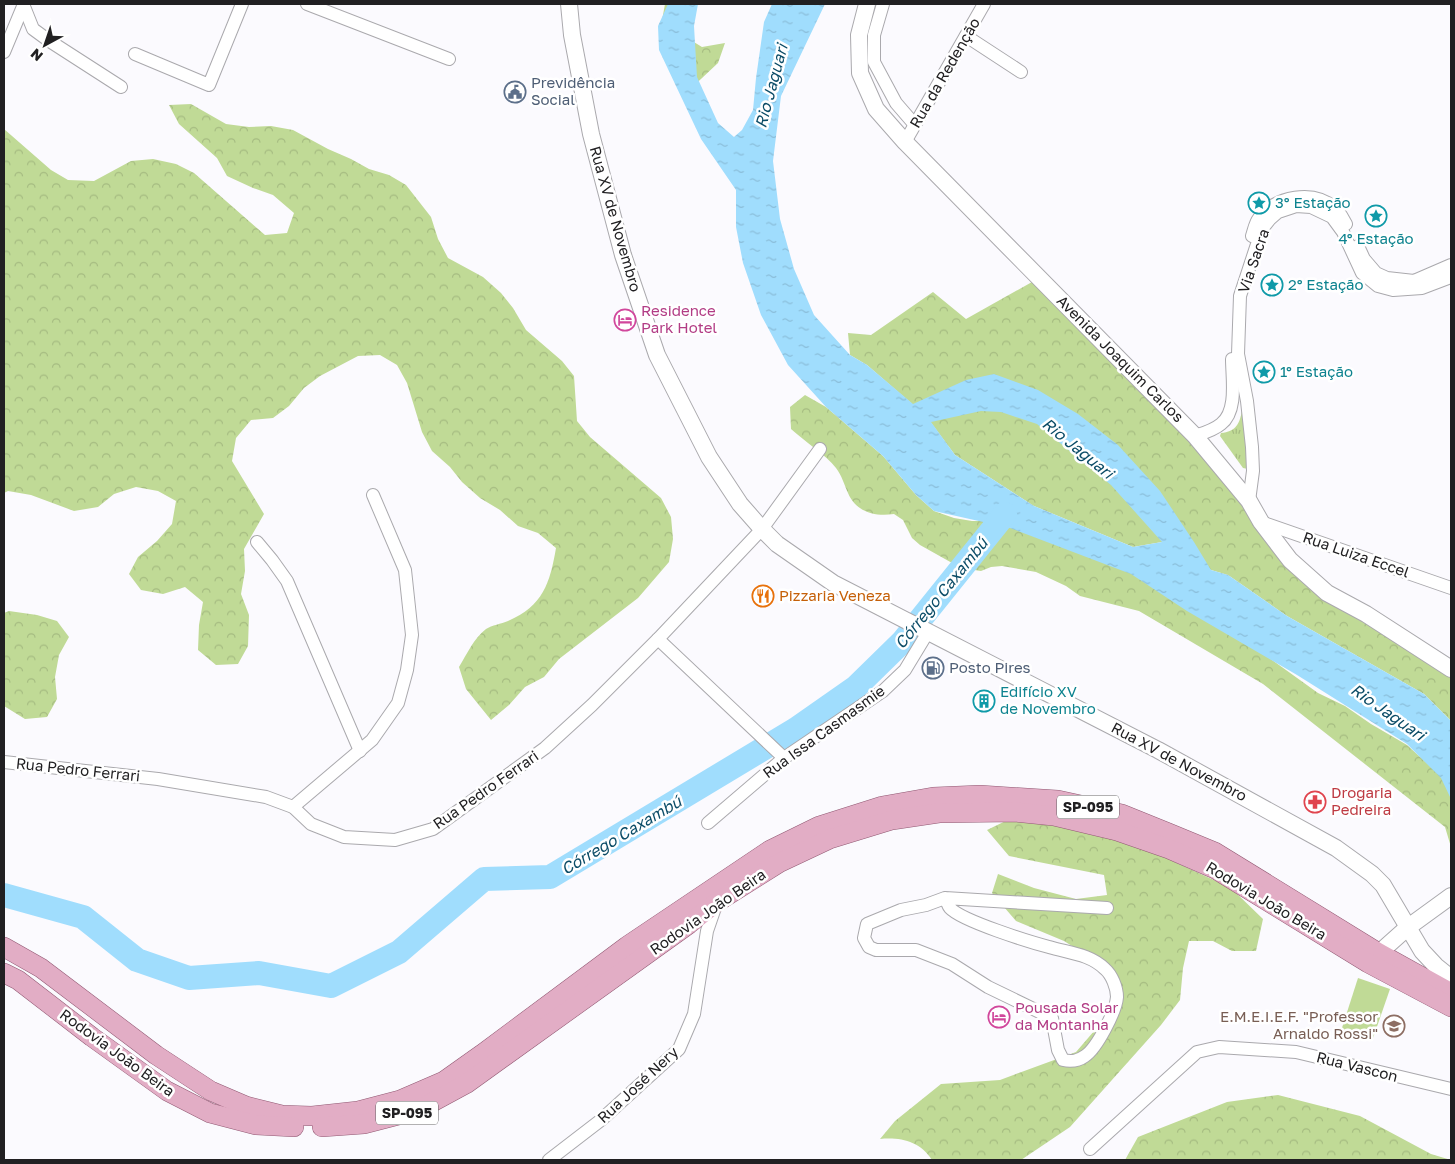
<svg xmlns="http://www.w3.org/2000/svg" width="1455" height="1164" viewBox="0 0 1455 1164" font-family="'Golos Text',sans-serif">
  <style>
    .grass { fill: url(#grass-tufts) }
    .forest { fill: url(#forest-crowns) }
    .pitch { fill: #c0da96 }
    .water { fill: url(#water-ripples); fill-rule: evenodd }
    .lines { fill: none; stroke-linecap: round; stroke-linejoin: round }
    .river { stroke: #a0ddfd; stroke-width: 24 }
    .street-casing { stroke: #aaa9ad; stroke-width: 14 }
    .secondary-casing { stroke: #aaa9ad; stroke-width: 18 }
    .primary-casing { stroke: #915973; stroke-width: 20 }
    .street { stroke: #fff; stroke-width: 12 }
    .secondary { stroke: #fff; stroke-width: 16 }
    .primary { stroke: #e2adc5; stroke-width: 19 }
    .labels { text-anchor: middle; stroke-width: 5; stroke-linejoin: round; paint-order: stroke }
    .shield { fill: #fff; stroke: #646364; stroke-width: 1 }
    .shield-label { font-size: 14px; font-weight: bold; fill: #212022 }
    .street-label { font-size: 15px; fill: #212022; stroke: #fff }
    .service-label { font-size: 15px; fill: #4e5e75; stroke: #fff; text-anchor: start }
    .culture-label { font-size: 15px; fill: #0d838f; stroke: #fff; text-anchor: start }
    .hotel-label { font-size: 15px; fill: #b23c85; stroke: #fff; text-anchor: start }
    .food-label { font-size: 15px; fill: #c56008; stroke: #fff; text-anchor: start }
    .health-label { font-size: 15px; fill: #be3a42; stroke: #fff; text-anchor: start }
    .education-label { font-size: 15px; fill: #785e54; stroke: #fff; text-anchor: end }
    .water-label { font-size: 16px; font-style: italic; fill: #0b4c67; stroke: #fff }
  </style>
  <defs>
    <pattern id="grass-tufts" width="24" height="20" patternUnits="userSpaceOnUse" patternTransform="scale(1.25)"><rect width="24" height="20" fill="#c0da96"/><path d="M3 7l-1-3M5 7V3M7 7l1-3M15 17l-1-3M17 17v-4M19 17l1-3" fill="none" stroke="#a5bb81"/></pattern>
    <pattern id="forest-crowns" width="20" height="18" patternUnits="userSpaceOnUse" patternTransform="scale(1.25)"><rect width="20" height="18" fill="#c0da96"/><path d="M2 6a3 3 0 1 1 6 0M12 15a3 3 0 1 1 6 0" fill="none" stroke="#a5bb81"/></pattern>
    <pattern id="water-ripples" width="26" height="14" patternUnits="userSpaceOnUse" patternTransform="scale(1.25)"><rect width="26" height="14" fill="#a0ddfd"/><path d="M2 4q2-2 4 0t4 0M15 11q2-2 4 0t4 0" fill="none" stroke="#8abdd9"/></pattern>
  </defs>
  <rect width="100%" height="100%" fill="#fbfafe"/>
  <path class="grass" d="M1244,409L1248,469L1243,468L1220,436L1221,433C1236,432 1240,423 1242,410Z"/>
  <g class="forest">
    <path d="M665,4H678L684,36L702,47L725,43L718,63L685,94L661,26Z"/>
    <path d="M191,104L226,124L249,127L271,126L293,130L328,149L351,159L369,169L389,175L406,185L431,217L438,239L448,258L483,277L501,293L513,308L526,330L562,361L574,376L577,421L590,437L661,498L671,517L673,539L669,562L638,598L559,659L544,677L525,687L509,705L491,720L466,689L459,667C467,654 474,638 486,629C492,625 501,624 508,621C543,606 550,583 556,548L538,533L518,526L500,510L480,498L462,482L450,467L432,451L422,432L407,383L397,365L380,355L358,356L320,376L304,388L289,406L273,418L251,420L236,438L232,461L264,514L244,549L245,571L241,594L249,615L248,646L238,664L216,665L198,650L199,625L203,602L185,587L163,594L141,590L129,574L138,557L157,541L172,524L176,501L158,491L136,487L114,494L98,507L74,511L31,495L8,491L4,493V129L51,170L68,180L94,181L131,161L153,159L176,164L194,173L265,235L287,233L294,213L273,195L253,188L227,176L217,158L179,124L169,105Z"/>
    <path d="M1032,282L1201,445L1273,543L1451,677V721L1424,694L1287,616L1228,575L1211,570L1162,542L1133,547L1034,506L955,455L926,416L867,365L850,355L848,333L871,335L933,292L966,319Z"/>
    <path d="M805,395L826,407L883,456L916,495L934,511L954,518L972,521H1006L1136,567L1243,639L1318,693L1345,706L1371,724L1407,745L1451,785V847L1445,827L1263,684L1139,611L1080,596L1066,586L1036,572L1002,566L991,567L981,571L961,568L920,545L912,538L903,520L894,514C875,517 856,512 848,493C844,484 842,476 836,468C826,455 804,441 791,429L790,407Z"/>
    <path d="M9,611L37,615L57,621L69,637L59,655L55,677L57,699L47,717L25,719L4,706V613Z"/>
    <path d="M1028,810L1110,832L1231,888L1263,919L1256,951H1232L1213,941H1189L1183,968L1180,1000L1161,1025L1070,1127L1021,1160H932C920,1141 900,1137 880,1139L895,1121L941,1084L1000,1080L1076,1052L1107,1016L1122,991L1107,968L1064,941L1016,921L992,893L998,874L1034,888L1076,899L1107,895L1104,875L1009,856L987,830Z"/>
    <path d="M1278,1095L1360,1116L1431,1154L1451,1160H1125L1138,1137L1227,1102Z"/>
  </g>
  <path class="pitch" d="M1358,978L1390,989L1372,1041L1341,1031Z"/>
  <path class="water" d="M668,4H698L694,26L697,77L718,123L734,137L742,130L753,110L756,78L764,22L772,4H825L781,96L773,161L780,219L794,269L814,315L850,355L867,365L913,404L966,380L994,374L1038,390L1078,414L1118,445L1160,491L1194,542L1211,570L1228,575L1287,616L1424,694L1451,721V799L1441,778L1407,744L1297,675L1187,611L1131,574L1010,528L934,511L916,495L883,456L826,407L788,365L761,315L743,263L736,227V190L701,139L659,50L658,26ZM981,411L1001,412L1037,424L1111,485L1162,542L1133,547L1034,506L955,455L931,422Z"/>
  <g class="lines">
    <path class="river" d="M4,895L83,917L137,960L189,978L259,973L331,986L399,952L484,879L550,877L796,729L856,687L903,641L1005,514"/>
    <g class="street-casing">
      <g id="street">
        <path d="M23,4L33,29L48,40L121,87"/>
        <path d="M307,4L449,59"/>
        <path d="M883,4L874,35V62L896,103L915,125"/>
        <path d="M966,36L1021,72"/>
        <path d="M4,52L24,4"/>
        <path d="M135,54L209,85L242,4"/>
        <path d="M905,142L984,4"/>
        <path d="M1252,236C1254,230 1255,223 1259,218C1276,196 1313,189 1335,208C1340,212 1343,219 1346,224"/>
        <path d="M1358,246L1364,259L1376,273L1387,278L1414,281L1451,265"/>
        <path d="M1195,436C1204,433 1214,430 1221,424C1238,411 1232,378 1232,359"/>
        <path d="M1249,501L1253,471L1252,447L1247,401L1238,354L1240,296L1262,229L1270,219L1278,212L1296,206L1311,207L1332,217L1343,232L1362,273L1378,286L1393,290L1422,288L1451,277"/>
        <path d="M1261,522L1451,588"/>
        <path d="M257,542L272,560L287,581L360,751"/>
        <path d="M658,639L784,758"/>
        <path d="M4,762L158,779L266,797L293,807L311,824L344,837L395,840L433,829L545,748L592,705L658,639L762,529L820,449"/>
        <path d="M293,807L372,740L398,703L407,670L412,635L405,570L373,495"/>
        <path d="M708,823L784,758L883,691L905,670L928,632"/>
        <path d="M945,898C947,901 948,906 950,908C962,921 1030,942 1049,947C1069,953 1090,954 1105,969C1112,975 1117,988 1117,997C1116,1011 1097,1048 1085,1056C1078,1061 1072,1062 1063,1060L1058,1050L1052,1018L988,987L952,964L916,950H876L869,947L864,938L867,924L901,910L926,905L945,898L1107,908"/>
        <path d="M1090,1149L1197,1052L1219,1047L1296,1052L1451,1089"/>
        <path d="M549,1160L601,1120L679,1049L694,1014L707,931L717,902"/>
      </g>
    </g>
    <g class="secondary-casing">
      <g id="secondary">
        <path d="M569,4L572,35L591,134L623,255L657,355L709,457L740,504L762,529L777,544L833,583L1158,750L1336,848L1372,874L1383,885L1422,951L1436,966L1451,978"/>
        <path d="M867,4L859,35L860,73L876,109L905,142L1195,436L1249,501L1261,522L1290,560L1327,593L1366,614L1451,669"/>
        <path d="M1379,953L1407,928L1451,896"/>
      </g>
    </g>
    <g class="primary-casing">
      <g id="primary">
        <path d="M4,947L41,968L156,1055L211,1091L246,1106L282,1115L312,1116L358,1111L400,1100L444,1081L482,1054L627,946L770,850L819,826L882,806L933,797L980,795L1058,800L1122,814L1169,833L1215,852L1379,953L1451,993"/>
        <path d="M4,973L18,980L92,1037L167,1091L210,1113L256,1125L294,1127"/>
        <path d="M322,1127L364,1124L418,1110L466,1084L689,924L717,902L779,863L830,839L892,820L939,813L1015,812L1054,816L1117,831L1169,849L1215,869L1368,963L1451,1007"/>
      </g>
    </g>
    <use href="#street" class="street"/>
    <use href="#secondary" class="secondary"/>
    <use href="#primary" class="primary"/>
  </g>
  <defs>
    <g id="civic-ring" transform="scale(1.125)"><circle r="9.5" fill="#fff" stroke="#5c6f8a" stroke-width="1.5"/><path d="M-.6-6.5H3V-4.5H.6V-3L4-1V1h2V6H-6V1h2V-1L-.6-3ZM-1.2 2.5V6h2.4V2.5Z" fill="#5c6f8a"/></g>
    <g id="sight-ring" transform="scale(1.125)"><circle r="9.5" fill="#fff" stroke="#0f9aa8" stroke-width="1.5"/><path d="M0-6L1.8-2.2L6-1.7L2.9 1.2L3.7 5.4L0 3.3L-3.7 5.4L-2.9 1.2L-6-1.7L-1.8-2.2Z" fill="#0f9aa8"/></g>
    <g id="hotel-ring" transform="scale(1.125)"><circle r="9.5" fill="#fff" stroke="#d1479c" stroke-width="1.5"/><path d="M-6-4.5h1.5V1H6V5H4.5V3h-9V5H-6ZM-4 0a1.8 1.8 0 1 1 3.6 0ZM.5 0V-2.5h3Q6-2.5 6 0Z" fill="#d1479c"/></g>
    <g id="restaurant-ring" transform="scale(1.125)"><circle r="9.5" fill="#fff" stroke="#e8710a" stroke-width="1.5"/><path d="M-5-6h1v4h1v-4h1v4h1v-4h1v5L-1.5 .5V6h-2V.5L-5-1ZM5-6V6H3V1.5H1.5Q1.5-4 5-6Z" fill="#e8710a"/></g>
    <g id="fuel-ring" transform="scale(1.125)"><circle r="9.5" fill="#fff" stroke="#5c6f8a" stroke-width="1.5"/><path d="M-5.5-6h7V0h2V4h1.3V-2.5L3-4.5l.8-.8L6-3V5H2.5V1h-1V6h-7ZM-4.2-4.7v3.2H.2V-4.7Z" fill="#5c6f8a"/></g>
    <g id="building-ring" transform="scale(1.125)"><circle r="9.5" fill="#fff" stroke="#0f9aa8" stroke-width="1.5"/><path d="M-4-6H4V6H1V3H-1V6H-4ZM-2.5-4.3h1.7v1.8h-1.7ZM.8-4.3h1.7v1.8H.8ZM-2.5-1h1.7V.8h-1.7ZM.8-1h1.7V.8H.8Z" fill="#0f9aa8"/></g>
    <g id="pharmacy-ring" transform="scale(1.125)"><circle r="9.5" fill="#fff" stroke="#e0444e" stroke-width="1.5"/><path d="M-2-6h4v4h4v4h-4v4h-4v-4h-4v-4h4Z" fill="#e0444e"/></g>
    <g id="school-ring" transform="scale(1.125)"><circle r="9.5" fill="#fff" stroke="#8d6e63" stroke-width="1.5"/><path d="M0-5L7-2L0 1L-7-2ZM-4 1L0 2.5L4 1V4Q0 6-4 4Z" fill="#8d6e63"/></g>
  </defs>
  <g fill-rule="evenodd">
    <use href="#civic-ring" x="515" y="92"/>
    <use href="#sight-ring" x="1259" y="203"/>
    <use href="#sight-ring" x="1376" y="216"/>
    <use href="#sight-ring" x="1272" y="285"/>
    <use href="#hotel-ring" x="625" y="320"/>
    <use href="#sight-ring" x="1264" y="372"/>
    <use href="#restaurant-ring" x="763" y="596"/>
    <use href="#fuel-ring" x="933" y="668"/>
    <use href="#building-ring" x="984" y="701"/>
    <use href="#pharmacy-ring" x="1315" y="802"/>
    <use href="#hotel-ring" x="999" y="1017"/>
    <use href="#school-ring" x="1394" y="1026"/>
  </g>
  <g class="labels">
    <g class="shield">
      <rect x="1057" y="795.5" width="62" height="23" rx="4"/>
      <rect x="376" y="1101.5" width="62" height="23" rx="4"/>
    </g>
    <g class="shield-label">
      <text x="1088" y="812">SP-095</text>
      <text x="407" y="1118">SP-095</text>
    </g>
    <g class="street-label">
      <text transform="translate(945 73) rotate(-60)" y="5">Rua da Redenção</text>
      <text transform="translate(615 219) rotate(74)" y="5">Rua XV de Novembro</text>
      <text transform="translate(1254 261) rotate(-71)" y="5">Via Sacra</text>
      <text transform="translate(1120 359) rotate(45)" y="5">Avenida Joaquim Carlos</text>
      <text transform="translate(1356 555) rotate(19)" y="5">Rua Luiza Eccel</text>
      <text transform="translate(824 732) rotate(-36)" y="5">Rua Issa Casmasmie</text>
      <text transform="translate(1179 762) rotate(28)" y="5">Rua XV de Novembro</text>
      <text transform="translate(78 770) rotate(6)" y="5">Rua Pedro Ferrari</text>
      <text transform="translate(486 790) rotate(-35)" y="5">Rua Pedro Ferrari</text>
      <text transform="translate(1266 901) rotate(31)" y="5">Rodovia João Beira</text>
      <text transform="translate(708 912) rotate(-35)" y="5">Rodovia João Beira</text>
      <text transform="translate(117 1053) rotate(36)" y="5">Rodovia João Beira</text>
      <text transform="translate(1357 1067) rotate(14)" y="5">Rua Vascon</text>
      <text transform="translate(638 1085) rotate(-43)" y="5">Rua José Nery</text>
    </g>
    <g class="service-label">
      <text x="531" y="88">Previdência<tspan x="531" dy="17">Social</tspan></text>
      <text x="949" y="673">Posto Pires</text>
    </g>
    <g class="culture-label">
      <text x="1275" y="208">3° Estação</text>
      <text x="1376" y="244" text-anchor="middle">4° Estação</text>
      <text x="1288" y="290">2° Estação</text>
      <text x="1280" y="377">1° Estação</text>
      <text x="1000" y="697">Edifício XV<tspan x="1000" dy="17">de Novembro</tspan></text>
    </g>
    <g class="hotel-label">
      <text x="641" y="316">Residence<tspan x="641" dy="17">Park Hotel</tspan></text>
      <text x="1015" y="1013">Pousada Solar<tspan x="1015" dy="17">da Montanha</tspan></text>
    </g>
    <g class="food-label">
      <text x="779" y="601">Pizzaria Veneza</text>
    </g>
    <g class="health-label">
      <text x="1331" y="798">Drogaria<tspan x="1331" dy="17">Pedreira</tspan></text>
    </g>
    <g class="education-label">
      <text x="1378" y="1022">E.M.E.I.E.F. "Professor<tspan x="1378" dy="17">Arnaldo Rossi"</tspan></text>
    </g>
    <g class="water-label">
      <text transform="translate(771 86) rotate(-75)" y="6">Rio Jaguari</text>
      <text transform="translate(1078 448) rotate(39)" y="6">Rio Jaguari</text>
      <text transform="translate(941 593) rotate(-51)" y="6">Córrego Caxambú</text>
      <text transform="translate(1388 712) rotate(35)" y="6">Rio Jaguari</text>
      <text transform="translate(621 835) rotate(-31)" y="6">Córrego Caxambú</text>
    </g>
  </g>
  <rect width="1455" height="1164" fill="none" stroke="#212022" stroke-width="10"/>
  <g transform="translate(45 45) rotate(220)" stroke="#ffffff" stroke-width="4" paint-order="stroke">
  <path d="M0-4L9 19L0 12L-9 19Z" fill="#212022"/>
  <text y="-8" font-size="14" font-weight="bold" text-anchor="middle" fill="#212022">N</text>
  </g>
</svg>
